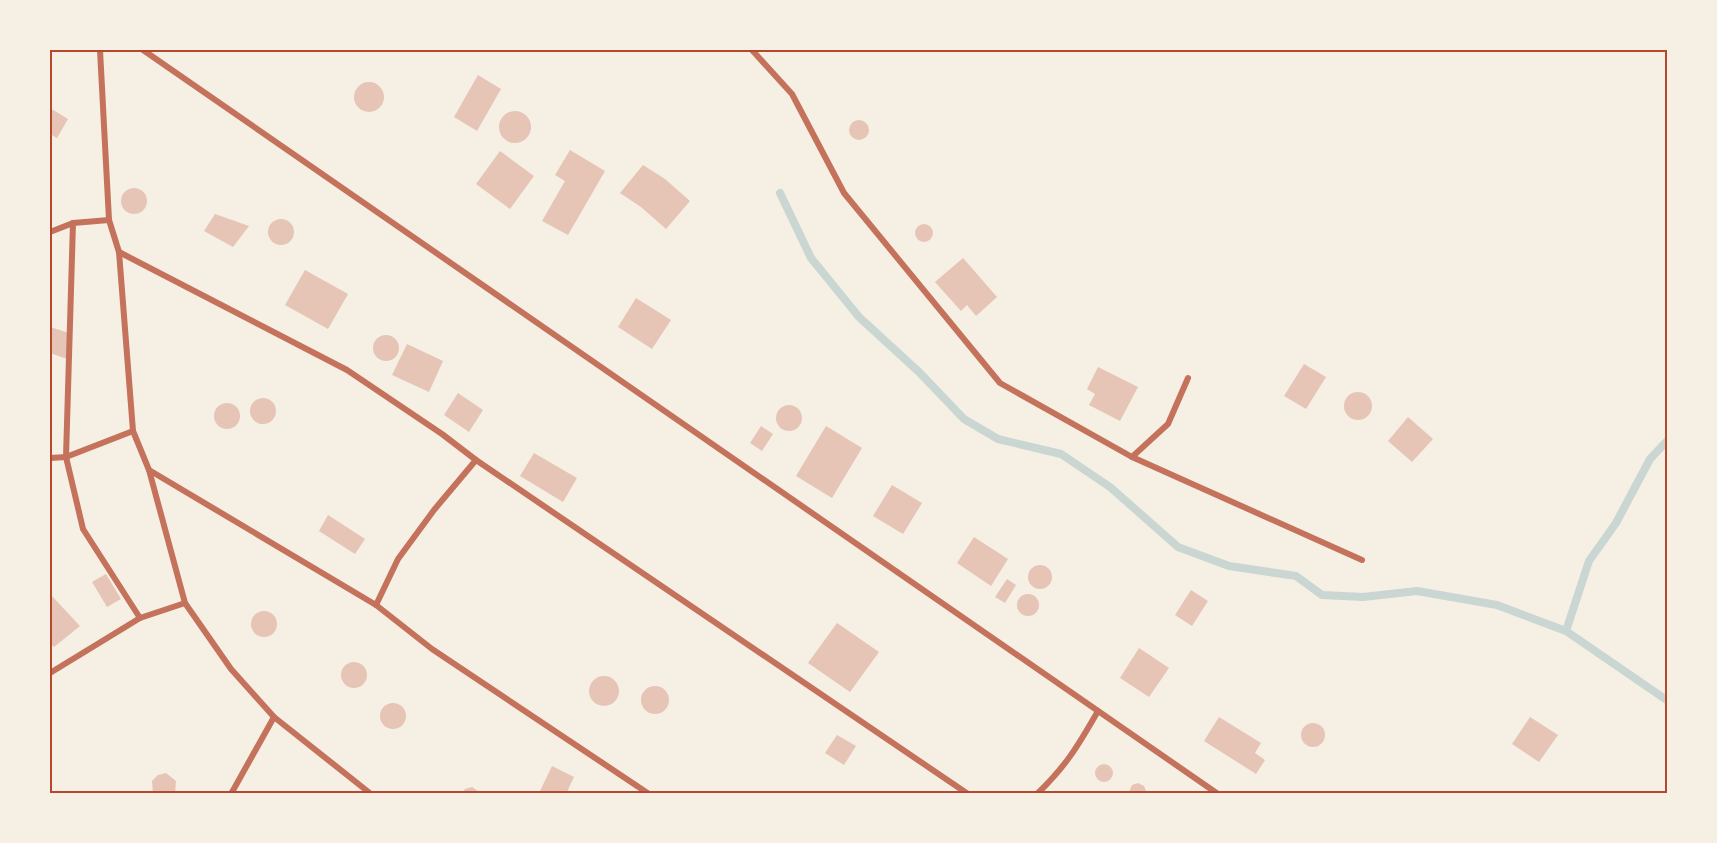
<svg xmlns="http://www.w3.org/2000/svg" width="1717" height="843" viewBox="0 0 1717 843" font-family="Georgia,serif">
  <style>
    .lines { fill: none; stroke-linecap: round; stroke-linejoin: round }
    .stream { stroke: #c9d6d2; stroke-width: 8 }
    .building { fill: #e6c5b7 }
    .minor { stroke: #c5725c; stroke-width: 6 }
    .neatline { fill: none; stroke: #b5482f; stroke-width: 2 }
  </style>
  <rect width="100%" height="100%" fill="#f6efe4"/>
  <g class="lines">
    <g class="stream">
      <path d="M780,193L811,258L859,317L919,372L964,419L998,439L1061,454L1110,487L1178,547L1229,566L1296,576L1322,595L1363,597L1417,591L1497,605L1566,631L1668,701"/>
      <path d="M1566,631L1589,561L1616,523L1650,459L1668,440"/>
    </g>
  </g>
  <g class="building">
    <path d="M478,75L501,89L477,131L454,117Z"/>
    <circle cx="369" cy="97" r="15"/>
    <path d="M50,108L68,119L57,138L50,134Z"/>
    <circle cx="515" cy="127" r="16"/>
    <circle cx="859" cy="130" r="10"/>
    <path d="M570,150L605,171L568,235L542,221L565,181L555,175Z"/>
    <path d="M500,151L534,176L510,209L476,184Z"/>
    <path d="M643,165L665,179L690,201L666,229L641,207L620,193Z"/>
    <circle cx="134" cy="201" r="13"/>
    <path d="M215,214L249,226L233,247L204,231Z"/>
    <circle cx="281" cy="232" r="13"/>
    <circle cx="924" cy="233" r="9"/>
    <path d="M963,258L997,297L976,316L967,305L961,311L935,282Z"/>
    <path d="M305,270L348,294L328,329L285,305Z"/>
    <path d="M636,298L671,320L652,349L618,327Z"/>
    <path d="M50,327L69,333L67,359L50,353Z"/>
    <circle cx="386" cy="348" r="13"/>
    <path d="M407,344L443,361L429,392L392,375Z"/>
    <path d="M1304,364L1326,377L1306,409L1284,396Z"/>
    <path d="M1098,367L1138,387L1120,421L1089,405L1095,394L1087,389Z"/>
    <circle cx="1358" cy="406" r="14"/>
    <path d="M458,393L483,410L469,432L444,415Z"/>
    <circle cx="263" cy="411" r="13"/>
    <circle cx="227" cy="416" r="13"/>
    <circle cx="789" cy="418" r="13"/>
    <path d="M1408,417L1433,439L1412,462L1388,441Z"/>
    <path d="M761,426L773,434L762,451L750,443Z"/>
    <path d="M826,426L862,448L832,498L796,476Z"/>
    <path d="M534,453L577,478L563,502L520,476Z"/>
    <path d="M892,485L922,503L903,534L873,516Z"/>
    <path d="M328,515L365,539L355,554L319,531Z"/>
    <path d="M974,537L1008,559L991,586L957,563Z"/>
    <circle cx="1040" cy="577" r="12"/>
    <path d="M106,574L121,599L107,607L92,582Z"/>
    <path d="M1007,579L1016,585L1005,603L995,597Z"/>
    <path d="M1191,590L1208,601L1192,626L1175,615Z"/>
    <path d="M50,594L80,626L54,647L50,643Z"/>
    <circle cx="1028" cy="605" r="11"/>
    <circle cx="264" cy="624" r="13"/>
    <path d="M837,623L879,652L850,692L808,663Z"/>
    <path d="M1139,648L1169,668L1149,697L1120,678Z"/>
    <circle cx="354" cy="675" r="13"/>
    <circle cx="604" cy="691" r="15"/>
    <circle cx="655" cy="700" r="14"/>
    <circle cx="393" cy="716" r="13"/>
    <path d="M1219,717L1261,743L1255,753L1265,760L1256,774L1204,741Z"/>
    <path d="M1530,717L1558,735L1539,762L1512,744Z"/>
    <circle cx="1313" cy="735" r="12"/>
    <path d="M837,735L856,746L844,765L825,753Z"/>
    <circle cx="1104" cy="773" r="9"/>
    <path d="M552,766L574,777L566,794H545L540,791Z"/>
    <path d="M166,773L176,781L175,794H153L152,781L158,775Z"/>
    <path d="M1138,783L1144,786L1147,794H1128L1132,785Z"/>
    <path d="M472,787L482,794H461L465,789Z"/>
  </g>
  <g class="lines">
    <g class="minor">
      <path d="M100,50L109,220L119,252L133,431L149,470L185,603L231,669L274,717L371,794"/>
      <path d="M143,50L1218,794"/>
      <path d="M752,50L792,94L844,193L1000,383L1132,457L1168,424L1188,378"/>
      <path d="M73,223L66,457L83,529L140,618"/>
      <path d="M50,232L73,223L109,220"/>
      <path d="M119,252L347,370L442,434L476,460L968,794"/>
      <path d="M1132,457L1362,560"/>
      <path d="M50,458L66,457L133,431"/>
      <path d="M149,470L376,605L432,649L649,794"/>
      <path d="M376,605L398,559L434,510L476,460"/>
      <path d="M50,673L140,618L185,603"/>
      <path d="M231,794L274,717"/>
      <path d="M1037,794C1066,766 1078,746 1098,711"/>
    </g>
  </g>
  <rect width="1717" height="843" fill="none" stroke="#f6efe4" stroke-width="102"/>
  <rect x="51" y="51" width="1615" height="741" class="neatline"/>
</svg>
